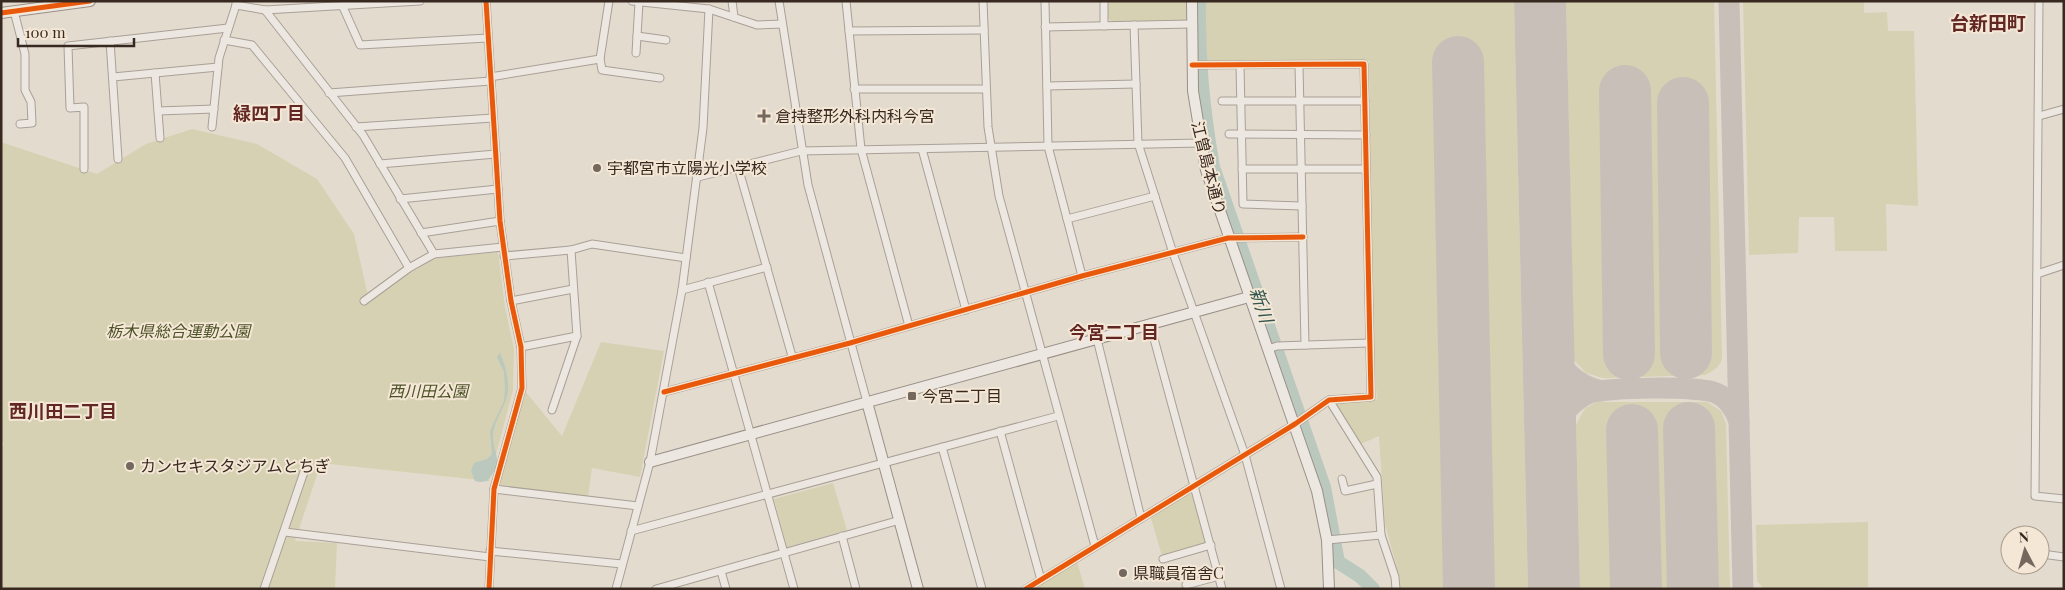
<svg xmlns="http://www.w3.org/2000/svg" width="2065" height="590" viewBox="0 0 2065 590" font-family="'Playfair Display','Noto Sans JP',serif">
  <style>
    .green { fill: #d6d1b2 }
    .water { fill: #bac8be }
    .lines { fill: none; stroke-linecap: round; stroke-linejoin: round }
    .river { stroke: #bac8be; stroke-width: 14 }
    .taxiway { stroke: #c8c0b8; stroke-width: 21 }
    .runway { stroke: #c8c0b8; stroke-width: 52 }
    .street-casing { stroke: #a9a097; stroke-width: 9 }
    .secondary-casing { stroke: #999088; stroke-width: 12 }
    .street { stroke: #ece7e0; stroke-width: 7 }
    .secondary { stroke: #ece7e0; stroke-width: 10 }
    .cycleway-casing { stroke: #f4e7d6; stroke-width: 8 }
    .cycleway { stroke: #e8590c; stroke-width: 5 }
    .poi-dot { fill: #74675d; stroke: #f4e7d6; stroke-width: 2 }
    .labels { text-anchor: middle; stroke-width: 4; stroke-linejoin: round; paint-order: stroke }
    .poi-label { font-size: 16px; fill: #372820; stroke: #f4e7d6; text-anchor: start }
    .street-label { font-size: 16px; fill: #372820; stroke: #f4e7d6 }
    .park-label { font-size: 16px; font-style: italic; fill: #4d5328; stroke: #f4e7d6 }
    .neighbourhood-label { font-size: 18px; font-weight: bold; fill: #622722; stroke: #f4e7d6 }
    .water-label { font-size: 18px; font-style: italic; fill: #30564f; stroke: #f4e7d6 }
    .quarter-label { font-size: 19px; font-weight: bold; fill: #622722; stroke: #f4e7d6 }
  </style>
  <rect width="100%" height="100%" fill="#e4dbcf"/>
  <g class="green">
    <path d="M1107,1H1186V20L1112,22L1108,18Z"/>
    <path d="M1203,1H1514L1528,589H1400V579L1385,524L1379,436L1361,444L1336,404V402L1377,399L1373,350L1369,61L1207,63L1202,59Z"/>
    <path d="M1566,1H1714L1722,356C1722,366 1713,371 1705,375L1603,378L1586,373L1574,360Z"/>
    <path d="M1743,1H1864V13L1887,12L1888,31H1914L1918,206L1886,204L1887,251H1835L1834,217H1799L1798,253L1749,255Z"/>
    <path d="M192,129L257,144L317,179L354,234L369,300L371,296L436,258L498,252L505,307L514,349L513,390L489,481L321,463L295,541L337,543L335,589H1V451L4,443H1V142L97,174L146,144Z"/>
    <path d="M601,342L664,351L640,477L592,468L588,497L504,488L499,483L525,391L562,436Z"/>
    <path d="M1597,402H1707L1721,411L1726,424L1730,589H1580L1576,425L1585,408Z"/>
    <path d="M833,483L847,530L787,547L774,499Z"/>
    <path d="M1188,493L1194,496L1206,545L1162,556L1151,518Z"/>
    <path d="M1868,522V587L1764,589L1757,581L1756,525Z"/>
    <path d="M1077,562L1085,589H1032Z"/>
  </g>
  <path class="water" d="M500,353C507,370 512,388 504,405C500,414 494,424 493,434C492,454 506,460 487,481L480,482L475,481L471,471L474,463L487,459L492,454L490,431L504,401L505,390L504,372L497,357Z"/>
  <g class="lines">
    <path class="river" d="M1199,1C1198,60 1203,109 1213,167L1324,487L1338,562L1360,576L1373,589"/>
    <g class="taxiway">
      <path d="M1729,1L1743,589"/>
      <path d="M1548,338C1556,364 1573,384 1601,391"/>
      <path d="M1551,433C1558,418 1574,399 1590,393C1606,387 1701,386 1716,393C1728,398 1735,410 1739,421"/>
    </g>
    <g class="runway">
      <path d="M1540,1L1554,589"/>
      <path d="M1458,62L1469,589"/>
      <path d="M1625,91L1629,354"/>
      <path d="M1683,103L1686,353"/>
      <path d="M1689,428L1693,589"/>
      <path d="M1632,430L1636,589"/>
    </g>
    <g class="street-casing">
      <g id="street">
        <path d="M236,1V5L265,10L420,1"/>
        <path d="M486,1L500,221L511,301L521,347L522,388L494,489L489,589"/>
        <path d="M632,1L709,9L757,25L782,24"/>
        <path d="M732,1L734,17"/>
        <path d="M779,1L808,185L867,402"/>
        <path d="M846,1L861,149L909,326"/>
        <path d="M983,1L988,127L999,196L1095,546"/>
        <path d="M1045,1L1048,146L1082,276"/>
        <path d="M1104,1V26"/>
        <path d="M2039,1L2035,496L2064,499"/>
        <path d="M343,7L360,45L488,38"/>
        <path d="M265,10L363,135L434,254"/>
        <path d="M14,11L25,54V90L31,102L32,123L20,124"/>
        <path d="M1134,25L1138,143L1173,253L1245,455L1281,589"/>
        <path d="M1045,27L1191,24"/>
        <path d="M849,31L984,30"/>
        <path d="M637,36L666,40"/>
        <path d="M224,40L252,45L345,158L409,268"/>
        <path d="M110,41L118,159"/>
        <path d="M636,53L639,2"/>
        <path d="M600,59L602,70L660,78"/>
        <path d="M1240,65L1243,204L1302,206"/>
        <path d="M1299,65L1305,345"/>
        <path d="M155,73L160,138"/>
        <path d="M113,77L218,67"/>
        <path d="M490,77L600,59L609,1"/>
        <path d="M1047,86L1136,84"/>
        <path d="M854,89H986"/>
        <path d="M329,93L491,81"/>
        <path d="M1222,101H1365"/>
        <path d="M158,111L214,109"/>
        <path d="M2039,116L2064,109"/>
        <path d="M212,127L219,58L236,5"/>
        <path d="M356,127L493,118"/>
        <path d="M1229,134L1366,135"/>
        <path d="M922,149L966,310"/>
        <path d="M380,164L496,154"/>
        <path d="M738,167L792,356"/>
        <path d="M84,169V107L70,108L68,46L228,28"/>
        <path d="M1242,169H1366"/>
        <path d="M698,177L801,151L1201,143"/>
        <path d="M400,199L498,189"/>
        <path d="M1067,219L1155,196"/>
        <path d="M421,233L500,221"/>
        <path d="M504,256L571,250L592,244L686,258"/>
        <path d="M2037,274L2064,265"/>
        <path d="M708,282L794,589"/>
        <path d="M682,290L767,267"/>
        <path d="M364,301L409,268L434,254L503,247"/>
        <path d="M511,301L573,289"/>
        <path d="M1150,324L1222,589"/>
        <path d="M1097,339L1141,518"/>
        <path d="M521,347L577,336"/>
        <path d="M1268,349L1277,346L1369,343"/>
        <path d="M664,392L850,343L1082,276L1228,238L1303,237"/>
        <path d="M1329,400L1377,477L1381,535L1395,577L1396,589"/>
        <path d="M552,410L577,336L571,250"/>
        <path d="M1000,431L1041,580"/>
        <path d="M942,447L982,589"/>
        <path d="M1342,479L1345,491L1377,484"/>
        <path d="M494,489L638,506"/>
        <path d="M631,531L1058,416"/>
        <path d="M285,532L490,557"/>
        <path d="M842,536L856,589"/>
        <path d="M1327,540L1381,535"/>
        <path d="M490,551L622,564"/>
        <path d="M2042,554L2064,557"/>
        <path d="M1163,559L1211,545"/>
        <path d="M721,571L726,589"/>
        <path d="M1186,585L1219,576"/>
        <path d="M264,589L305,469"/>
        <path d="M616,589L650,462L682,290L703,128L709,9"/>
        <path d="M656,589L900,520"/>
        <path d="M1026,589L1295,424L1329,400L1371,397L1364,64L1192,65"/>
      </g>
    </g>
    <g class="secondary-casing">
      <g id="secondary">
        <path d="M1192,1L1193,91L1206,170L1317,491L1327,540L1329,589"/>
        <path d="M1,13L90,1"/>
        <path d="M867,402L918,589"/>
        <path d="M650,462L1249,297"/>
      </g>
    </g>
    <use href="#street" class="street"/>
    <use href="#secondary" class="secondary"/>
    <g class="cycleway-casing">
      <g id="cycleway">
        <path d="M486,1L500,221L511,301L521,347L522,388L494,489L489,589"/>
        <path d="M1,13L90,1"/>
        <path d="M664,392L850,343L1082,276L1228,238L1303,237"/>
        <path d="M1026,589L1295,424L1329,400L1371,397L1364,64L1192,65"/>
      </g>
    </g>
    <use href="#cycleway" class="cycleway"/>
  </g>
  <g class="poi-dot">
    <path d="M761.5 108.5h5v5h5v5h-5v5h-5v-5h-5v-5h5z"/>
    <circle cx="597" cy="168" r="5"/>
    <rect x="907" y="391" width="10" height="10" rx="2.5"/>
    <circle cx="130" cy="466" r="5"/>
    <circle cx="1123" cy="573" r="5"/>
  </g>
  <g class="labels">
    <g class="poi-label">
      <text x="775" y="122">倉持整形外科内科今宮</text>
      <text x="607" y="174">宇都宮市立陽光小学校</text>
      <text x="922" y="402">今宮二丁目</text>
      <text x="140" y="472">カンセキスタジアムとちぎ</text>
      <text x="1133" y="579">県職員宿舎C</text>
    </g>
    <g class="street-label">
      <text transform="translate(1209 168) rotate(76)" y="6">江曽島本通り</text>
    </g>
    <g class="park-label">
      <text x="178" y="337">栃木県総合運動公園</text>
      <text x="428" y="397">西川田公園</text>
    </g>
    <g class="neighbourhood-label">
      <text x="269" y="120">緑四丁目</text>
      <text x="1114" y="339">今宮二丁目</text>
      <text x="63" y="418">西川田二丁目</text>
    </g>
    <g class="water-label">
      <text transform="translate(1261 305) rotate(71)" y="6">新川</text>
    </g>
    <g class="quarter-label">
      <text x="1988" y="30">台新田町</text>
    </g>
  </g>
  <rect width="2065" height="590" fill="none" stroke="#372820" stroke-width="5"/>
  <g transform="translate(2025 550) rotate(354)"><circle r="24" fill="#f4e7d6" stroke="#a89b8d"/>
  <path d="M0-4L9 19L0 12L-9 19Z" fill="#74675d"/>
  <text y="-8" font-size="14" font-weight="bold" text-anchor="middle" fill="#372820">N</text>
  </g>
  <path d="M18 38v8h116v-8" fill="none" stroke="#372820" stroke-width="2.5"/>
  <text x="25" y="38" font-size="15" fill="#372820" stroke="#f4e7d6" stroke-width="4" paint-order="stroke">100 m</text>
</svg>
